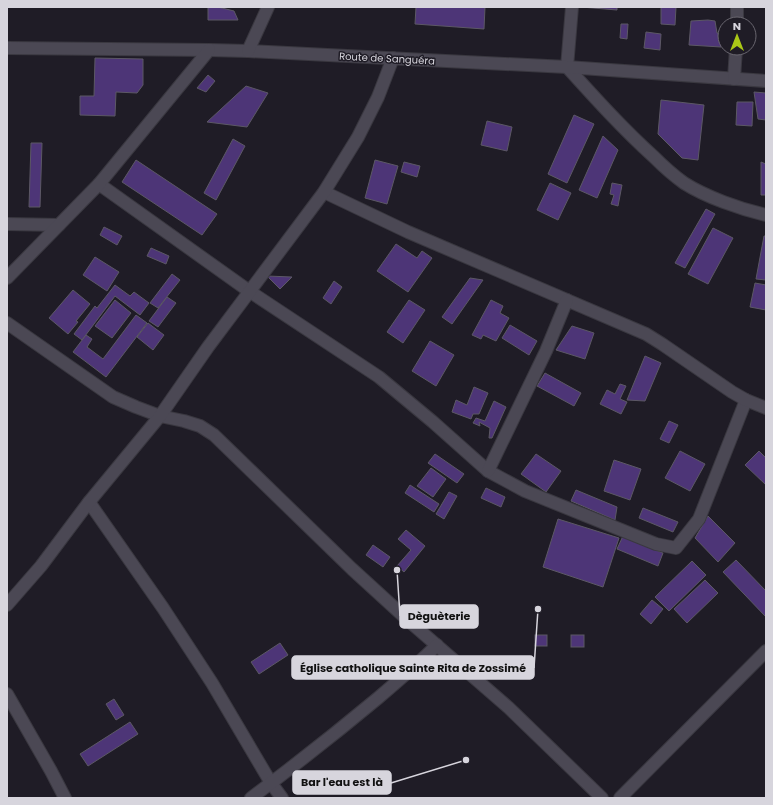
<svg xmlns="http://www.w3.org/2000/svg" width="773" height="805" viewBox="0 0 773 805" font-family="Poppins,sans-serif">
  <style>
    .building { fill: #4d3577; stroke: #5c5865 }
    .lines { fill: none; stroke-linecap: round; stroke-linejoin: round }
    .minor-casing { stroke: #3a3840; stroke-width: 14 }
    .minor { stroke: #4b4854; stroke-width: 12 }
    .labels { text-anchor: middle; stroke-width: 3; stroke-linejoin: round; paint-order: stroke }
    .street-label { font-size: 10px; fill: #d7d5dd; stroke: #1f1c26 }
    .leader { fill: none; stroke: #d7d5dd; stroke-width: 1.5 }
    .callout-dot { fill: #d7d5dd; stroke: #1f1c26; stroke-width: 1.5 }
    .callout { fill: #d7d5dd; stroke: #d7d5dd; stroke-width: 1.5 }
    .callout-label { font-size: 11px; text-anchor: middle; font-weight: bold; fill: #111 }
  </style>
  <rect width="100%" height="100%" fill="#1f1c26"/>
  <g class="building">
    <path d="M208,7H218L234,11L238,20H208Z"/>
    <path d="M416,7H485L484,29L415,24Z"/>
    <path d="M581,7H617V10Z"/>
    <path d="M661,7H676L675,25L661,24Z"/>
    <path d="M708,20L715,21L717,33L723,34V43L721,47L689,45L691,21Z"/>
    <path d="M621,24H628L627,39L620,38Z"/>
    <path d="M646,32L661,34L660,50L644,48Z"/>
    <path d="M95,58L143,59V85L137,93L116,92L115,116L80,115V96H94Z"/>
    <path d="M208,75L215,81L206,92L197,88Z"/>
    <path d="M246,86L268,93L247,127L207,122Z"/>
    <path d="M754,92L766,93V120L758,119Z"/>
    <path d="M661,100L704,105L698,160L682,158L658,134Z"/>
    <path d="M737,102H753L752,126L736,125Z"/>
    <path d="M574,115L594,124L567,183L548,174Z"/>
    <path d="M487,121L512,127L507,151L481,145Z"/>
    <path d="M603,136L618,150L597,198L579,190Z"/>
    <path d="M233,139L245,146L216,200L204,193Z"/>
    <path d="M31,143H42L40,207H29Z"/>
    <path d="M136,160L217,214L202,235L122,182Z"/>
    <path d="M375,160L398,166L387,204L365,198Z"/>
    <path d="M404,162L420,166L417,177L401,172Z"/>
    <path d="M761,162L766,164V195H761Z"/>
    <path d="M550,183L571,193L558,220L537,210Z"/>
    <path d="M612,183L622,185L618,206L611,204L614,195L610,194Z"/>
    <path d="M706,209L715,214L685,268L675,263Z"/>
    <path d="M104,227L122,236L117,245L100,235Z"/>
    <path d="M713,228L733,238L708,284L688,274Z"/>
    <path d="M764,236H766V280L756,279Z"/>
    <path d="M396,244L417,258L422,251L432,258L408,292L377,271Z"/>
    <path d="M151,248L169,256L166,264L147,256Z"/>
    <path d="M95,257L119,272L107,291L83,275Z"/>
    <path d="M172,274L180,280L158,308L150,303Z"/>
    <path d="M267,276L292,277L280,289Z"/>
    <path d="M470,278L483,280L452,324L442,317Z"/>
    <path d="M334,281L342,287L331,304L323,298Z"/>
    <path d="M755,283L766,285V310L750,307Z"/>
    <path d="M115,285L130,296L134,292L149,303L140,315L115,296L82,340L74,334L95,306L97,308Z"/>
    <path d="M73,290L90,304L76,321L78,322L68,334L49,318Z"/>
    <path d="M167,297L176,303L158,327L149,321Z"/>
    <path d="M115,300L131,313L112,338L95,326Z"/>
    <path d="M409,300L425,310L403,343L387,332Z"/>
    <path d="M491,300L503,306L500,313L509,318L496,341L483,335L481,339L472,335Z"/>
    <path d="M136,315L147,323L106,377L73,352L86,335L92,339L87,347L103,359Z"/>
    <path d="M148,323L164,335L153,350L137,337Z"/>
    <path d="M510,325L537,341L529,355L502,338Z"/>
    <path d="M572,326L594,333L585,359L556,350Z"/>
    <path d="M430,341L454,355L436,386L412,371Z"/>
    <path d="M645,356L661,363L645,401L627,400Z"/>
    <path d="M545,373L581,393L574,406L537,386Z"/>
    <path d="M620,384L626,386L620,399L627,402L621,414L600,404L607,390L615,394Z"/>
    <path d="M474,387L488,393L479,414H473L471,419L452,412L456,400L467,405Z"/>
    <path d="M494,401L506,407L492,438H489L490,428L479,422L480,426L473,423L476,418L485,421Z"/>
    <path d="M669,421L678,425L669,443L660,439Z"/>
    <path d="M680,451L705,464L690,491L665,478Z"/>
    <path d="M759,451L766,458V485L745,465Z"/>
    <path d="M435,454L464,474L457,483L428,463Z"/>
    <path d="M536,454L561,471L546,492L521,474Z"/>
    <path d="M614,460L641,469L630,500L604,491Z"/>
    <path d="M431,468L446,479L433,497L417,486Z"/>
    <path d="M410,485L439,504L434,512L405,493Z"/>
    <path d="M486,488L505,497L501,507L481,498Z"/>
    <path d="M576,490L617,507L615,520L571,501Z"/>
    <path d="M449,492L457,496L444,519L436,514Z"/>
    <path d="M643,508L678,522L673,532L639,518Z"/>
    <path d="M708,516L735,543L718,562L695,538Z"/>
    <path d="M558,519L619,538L603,587L543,567Z"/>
    <path d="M406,530L425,546L404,572L397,566L411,550L398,539Z"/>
    <path d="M623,536L663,553L658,566L617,549Z"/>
    <path d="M373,545L390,557L383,567L366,555Z"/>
    <path d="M736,560L766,591V617L723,572Z"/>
    <path d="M692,561L706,575L669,611L655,597Z"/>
    <path d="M705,580L718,593L687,623L674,609Z"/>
    <path d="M652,600L663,609L651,624L640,614Z"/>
    <rect x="535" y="635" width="12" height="11"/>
    <rect x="571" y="635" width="13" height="12"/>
    <path d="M280,643L288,655L259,674L251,662Z"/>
    <path d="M114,699L124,715L116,720L106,704Z"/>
    <path d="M130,722L138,734L88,766L80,754Z"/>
  </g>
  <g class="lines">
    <g class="minor-casing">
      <g id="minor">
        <path d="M572,7L567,67C595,98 623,129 654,157C663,166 673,175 684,183C706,197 740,209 766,215"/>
        <path d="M737,24V7"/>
        <path d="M7,48L209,50L248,51L567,67L766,81"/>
        <path d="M248,51L268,7"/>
        <path d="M734,79L736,48"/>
        <path d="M99,184L249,291L379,377L433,422L488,471L525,491L656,544L676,548L699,519L746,400"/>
        <path d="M324,192L408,232L646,334L662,344L732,392L746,400L766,408"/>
        <path d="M7,224L59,225"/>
        <path d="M7,278L99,184L209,50"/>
        <path d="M7,323L113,397L136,407L160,416L184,421L200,426L214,435L352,569L410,622L509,708L602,798"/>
        <path d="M488,471L546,351L567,300"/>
        <path d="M89,502L163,608L212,683L271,783L282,798"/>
        <path d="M7,605L41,566L89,502L160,416L208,347L324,192L358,137L378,97L393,58"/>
        <path d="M7,694L51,771L65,798"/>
        <path d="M251,798C294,766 336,733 378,698C398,681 418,664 437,645"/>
        <path d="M620,798L766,651"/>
      </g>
    </g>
    <use href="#minor" class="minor"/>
  </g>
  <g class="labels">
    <g class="street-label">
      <text transform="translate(387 58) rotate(3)" y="4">Route de Sanguéra</text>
    </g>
  </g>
  <path class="leader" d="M397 570L400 616M538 609L534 668M466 760L391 783"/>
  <g class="callout-dot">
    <circle cx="397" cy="570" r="4"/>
    <circle cx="538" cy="609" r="4"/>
    <circle cx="466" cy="760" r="4"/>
  </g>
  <g class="callout">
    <rect x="400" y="605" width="78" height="23" rx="4"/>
    <rect x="292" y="656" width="242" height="23" rx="4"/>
    <rect x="293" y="771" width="98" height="23" rx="4"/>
  </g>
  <g class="callout-label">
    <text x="439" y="620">Dèguèterie</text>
    <text x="413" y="672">Église catholique Sainte Rita de Zossimé</text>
    <text x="342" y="786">Bar l'eau est là</text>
  </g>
  <rect width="773" height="805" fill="none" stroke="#d7d5dd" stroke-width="16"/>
  <g transform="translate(737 36)"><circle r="19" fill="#1f1c26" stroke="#69666f"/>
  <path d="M0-3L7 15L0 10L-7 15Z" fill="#aac717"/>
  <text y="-6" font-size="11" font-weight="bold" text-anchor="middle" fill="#d7d5dd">N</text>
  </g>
</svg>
